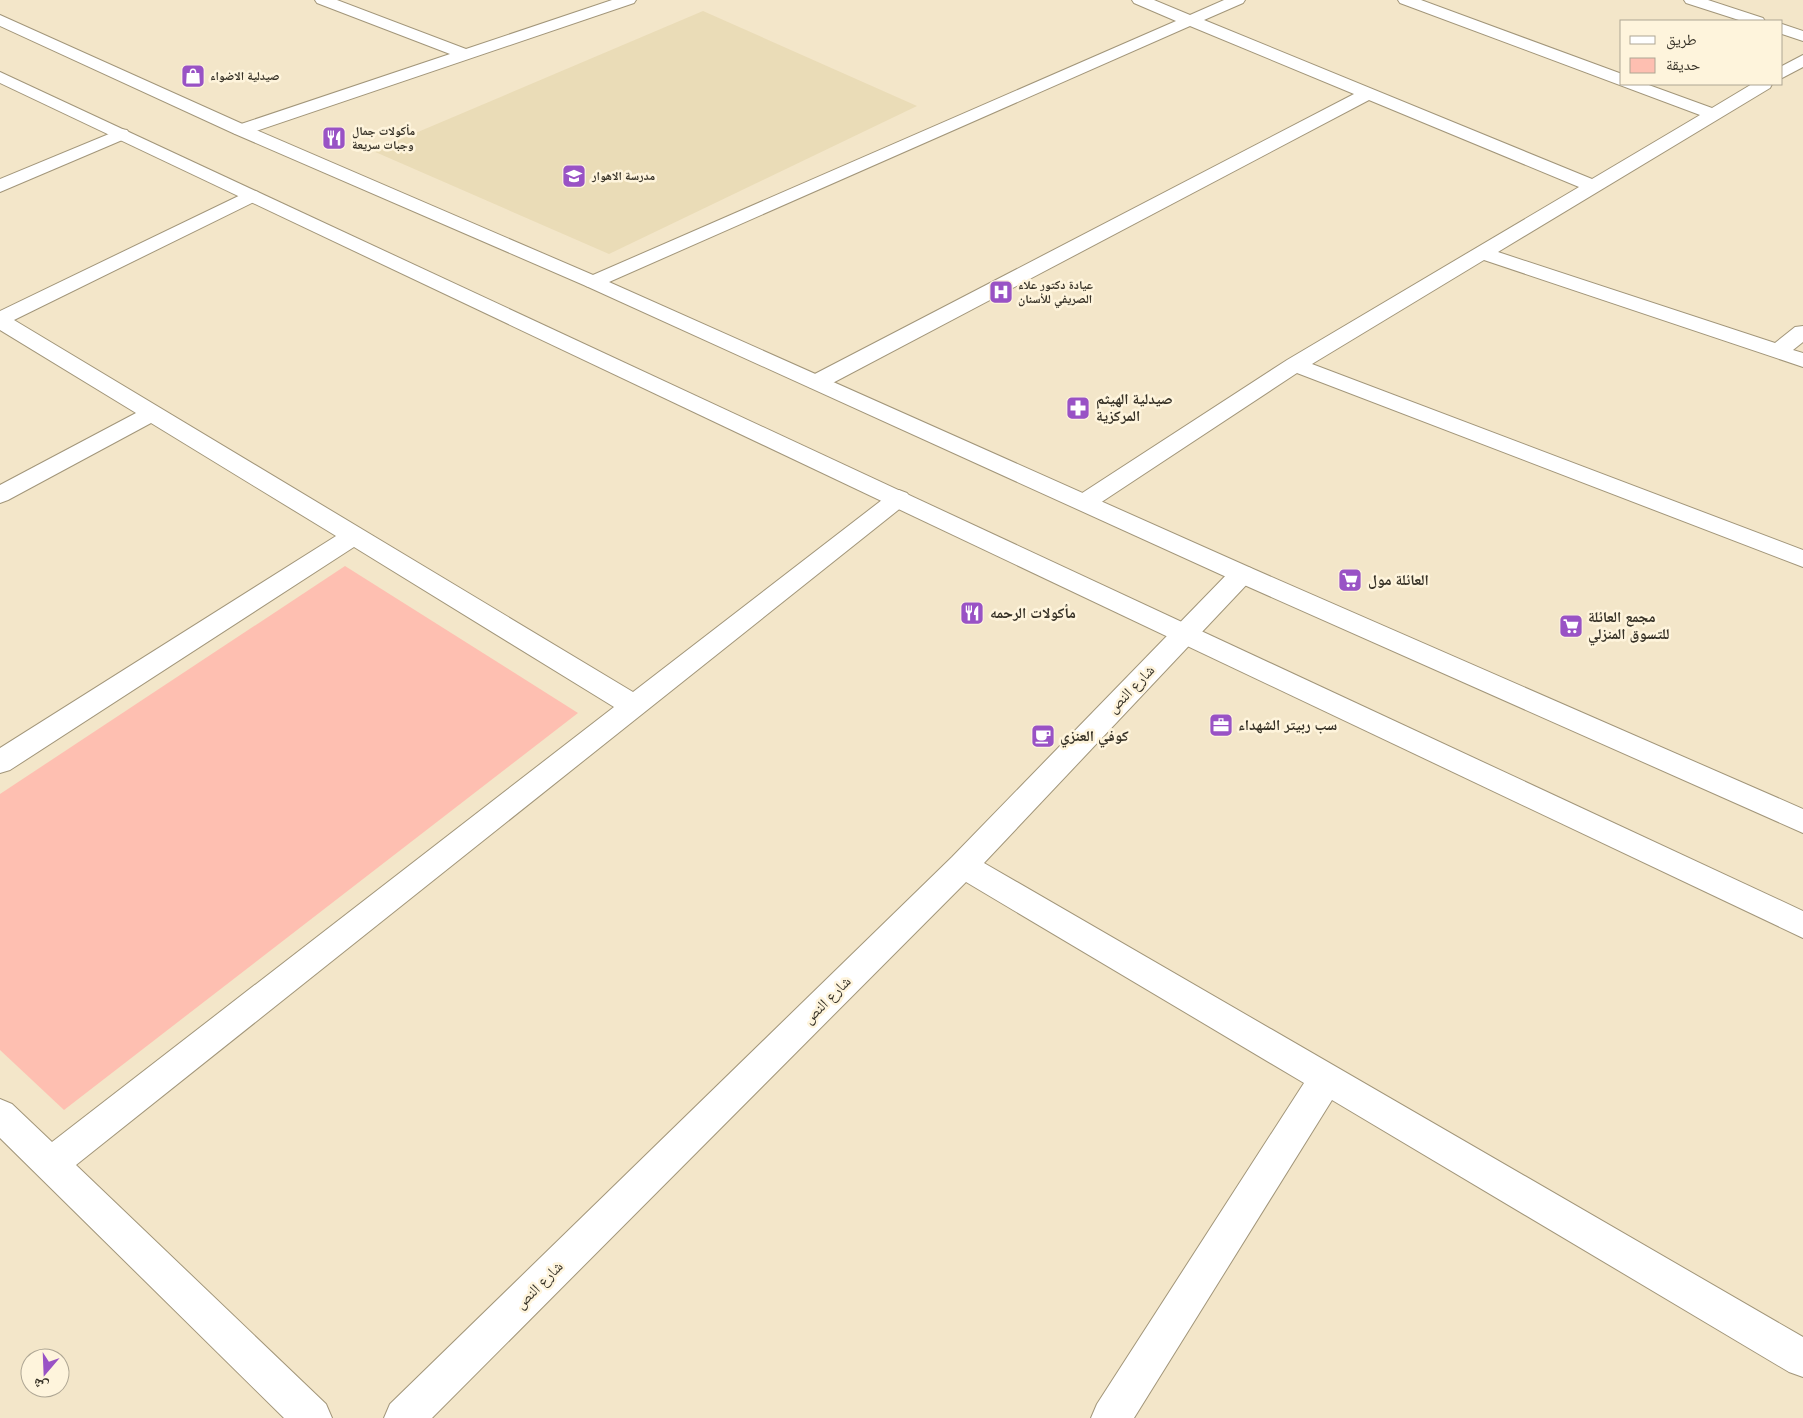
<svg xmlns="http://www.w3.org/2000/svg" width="1803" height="1418" viewBox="0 0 1803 1418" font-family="'Noto Serif','Noto Naskh Arabic',serif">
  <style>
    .built { fill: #eadcb7 }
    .green { fill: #febfb1 }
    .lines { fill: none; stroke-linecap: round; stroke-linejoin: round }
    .street-casing { stroke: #a2967a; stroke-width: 2 }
    .secondary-casing { stroke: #a2967a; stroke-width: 2 }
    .street { fill: #fff; fill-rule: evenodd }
    .secondary { fill: #fff; fill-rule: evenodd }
    .labels { text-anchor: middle; stroke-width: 5; stroke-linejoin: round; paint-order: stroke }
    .far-poi-label { font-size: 12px; font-weight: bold; fill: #373227; stroke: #fef4dc; text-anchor: start }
    .poi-label { font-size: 15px; font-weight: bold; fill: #373227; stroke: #fef4dc; text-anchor: start }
    .street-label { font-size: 15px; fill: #373227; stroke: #fef4dc }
  </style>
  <rect width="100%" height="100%" fill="#f3e6c9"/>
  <path class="built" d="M703,11L917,106L609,254L373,151Z"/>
  <path class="green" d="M345,566L578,713L64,1110L0,1050V794Z"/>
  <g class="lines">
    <g class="street-casing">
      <g id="street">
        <path d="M315,0H337L466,49L612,0H636L634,3L247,134H235L232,130L235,126L450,54L317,3Z"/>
        <path d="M1132,0H1154L1190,15L1224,0H1245L1243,3L1204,20L1592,179L1700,115L1400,3L1398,0H1421L1622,74V84H1646L1712,108L1752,84H1772L1770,88L1498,252L1775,343L1795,327L1803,326V342L1793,350L1803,353V367L1484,260L1312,364L1803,550V567L1297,373L1094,507L1085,510L1076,507L1073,502L1076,497L1287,360L1579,187L1369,100L825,387L817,389L809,387L806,382L809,377L1354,94L1190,26L600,286L593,288L586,286L583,282L586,278L1176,21L1134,3Z"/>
        <path d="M1684,0H1708L1763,18L1765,21H1742L1686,3Z"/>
        <path d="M1782,24L1803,31V41L1782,34Z"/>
        <path d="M1803,55V67L1782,78V66Z"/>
        <path d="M121,129L127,130L130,134L127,138L0,192V179Z"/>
        <path d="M251,190L258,192L260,196L258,200L14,320L633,692L891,493L899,490L907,493L911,498L907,503L76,1165L326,1404L332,1418H284L0,1138V1099L12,1104L52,1142L614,707L354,547L10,770L0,773V748L336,536L151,423L8,500L0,503V485L136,413L0,330V311Z"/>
        <path d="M1242,566L1251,568L1255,574L1251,580L984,863L1803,1337V1377L1789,1372L1332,1100L1134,1418H1091L1097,1404L1304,1083L966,882L432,1418H384L390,1404L952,857L1233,568Z"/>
      </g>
    </g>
    <g class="secondary-casing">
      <g id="secondary">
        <path d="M0,15L247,126L600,278L1251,568L1803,809V833L1233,580L586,286L235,134L0,26Z"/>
        <path d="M0,72L1803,911V938L0,83Z"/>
      </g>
    </g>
    <use href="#street" class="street"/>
    <use href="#secondary" class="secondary"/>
  </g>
  <defs>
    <g id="shop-square" transform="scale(1.25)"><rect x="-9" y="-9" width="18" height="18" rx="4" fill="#9952c5" stroke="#fef4dc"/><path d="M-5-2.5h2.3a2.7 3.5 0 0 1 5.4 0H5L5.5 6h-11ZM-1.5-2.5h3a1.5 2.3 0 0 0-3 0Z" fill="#fff"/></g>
    <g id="restaurant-square" transform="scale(1.25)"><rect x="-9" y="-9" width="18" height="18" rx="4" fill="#9952c5" stroke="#fef4dc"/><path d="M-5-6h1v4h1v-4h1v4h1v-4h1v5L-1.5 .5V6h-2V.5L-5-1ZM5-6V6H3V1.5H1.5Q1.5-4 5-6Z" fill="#fff"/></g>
    <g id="school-square" transform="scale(1.25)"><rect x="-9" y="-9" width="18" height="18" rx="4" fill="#9952c5" stroke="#fef4dc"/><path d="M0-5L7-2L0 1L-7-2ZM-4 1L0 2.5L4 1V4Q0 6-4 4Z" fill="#fff"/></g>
    <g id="hospital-square" transform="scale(1.25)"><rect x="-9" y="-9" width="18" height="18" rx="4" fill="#9952c5" stroke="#fef4dc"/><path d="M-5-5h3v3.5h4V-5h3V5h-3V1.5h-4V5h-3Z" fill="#fff"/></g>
    <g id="pharmacy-square" transform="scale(1.25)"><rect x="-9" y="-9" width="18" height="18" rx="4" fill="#9952c5" stroke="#fef4dc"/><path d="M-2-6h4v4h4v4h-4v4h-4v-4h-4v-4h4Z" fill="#fff"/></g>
    <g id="supermarket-square" transform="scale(1.25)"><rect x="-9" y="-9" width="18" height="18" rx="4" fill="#9952c5" stroke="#fef4dc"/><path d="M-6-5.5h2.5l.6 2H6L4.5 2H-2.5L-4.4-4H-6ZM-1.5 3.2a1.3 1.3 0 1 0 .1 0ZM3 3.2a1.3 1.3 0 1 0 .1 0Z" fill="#fff"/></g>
    <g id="office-square" transform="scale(1.25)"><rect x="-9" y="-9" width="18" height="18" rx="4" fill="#9952c5" stroke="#fef4dc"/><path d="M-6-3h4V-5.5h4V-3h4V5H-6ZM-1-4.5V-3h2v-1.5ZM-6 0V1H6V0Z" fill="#fff"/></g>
    <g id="cafe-square" transform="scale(1.25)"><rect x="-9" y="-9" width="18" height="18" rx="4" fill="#9952c5" stroke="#fef4dc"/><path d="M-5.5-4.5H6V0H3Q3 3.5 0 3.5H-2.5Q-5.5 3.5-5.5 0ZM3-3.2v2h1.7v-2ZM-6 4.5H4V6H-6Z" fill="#fff"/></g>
  </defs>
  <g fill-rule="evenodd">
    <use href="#shop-square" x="193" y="76"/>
    <use href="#restaurant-square" x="334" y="138"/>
    <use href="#school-square" x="574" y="176"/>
    <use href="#hospital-square" x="1001" y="292"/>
    <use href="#pharmacy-square" x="1078" y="408"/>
    <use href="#supermarket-square" x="1350" y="580"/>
    <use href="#restaurant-square" x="972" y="613"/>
    <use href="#supermarket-square" x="1571" y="626"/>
    <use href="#office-square" x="1221" y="725"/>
    <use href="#cafe-square" x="1043" y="736"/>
  </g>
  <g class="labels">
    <g class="far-poi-label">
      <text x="210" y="80">صيدلية الاضواء</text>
      <text x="352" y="135">مأكولات جمال<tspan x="352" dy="14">وجبات سريعة</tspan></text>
      <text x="592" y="180">مدرسة الاهوار</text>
      <text x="1018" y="289">عيادة دكتور علاء<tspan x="1018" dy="14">الصريفي للأسنان</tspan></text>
    </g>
    <g class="poi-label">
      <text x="1096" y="404">صيدلية الهيثم<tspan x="1096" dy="17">المركزية</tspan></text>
      <text x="1368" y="585">العائلة مول</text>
      <text x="990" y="618">مأكولات الرحمه</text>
      <text x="1588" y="622">مجمع العائلة<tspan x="1588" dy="17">للتسوق المنزلي</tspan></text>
      <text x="1238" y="730">سب ربيتر الشهداء</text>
      <text x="1060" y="741">كوفي العنزي</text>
    </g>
    <g class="street-label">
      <text transform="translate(1131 689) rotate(-46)" y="5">شارع النص</text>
      <text transform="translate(827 1000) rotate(-45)" y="5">شارع النص</text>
      <text transform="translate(539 1285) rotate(-45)" y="5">شارع النص</text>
    </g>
  </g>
  <rect x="1620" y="20" width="162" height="65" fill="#fef4dc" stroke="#aea694"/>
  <rect x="1630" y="36" width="25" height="8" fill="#ffffff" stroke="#aea694"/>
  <text x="1666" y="45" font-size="15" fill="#373227">طريق</text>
  <rect x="1630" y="58" width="25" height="15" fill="#febfb1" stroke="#aea694"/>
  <text x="1666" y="70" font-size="15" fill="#373227">حديقة</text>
  <g transform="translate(45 1373) rotate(199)"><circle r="24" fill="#fef4dc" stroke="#aea694"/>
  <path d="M0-4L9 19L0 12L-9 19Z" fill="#9952c5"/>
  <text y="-8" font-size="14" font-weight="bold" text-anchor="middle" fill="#373227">ش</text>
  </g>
</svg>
